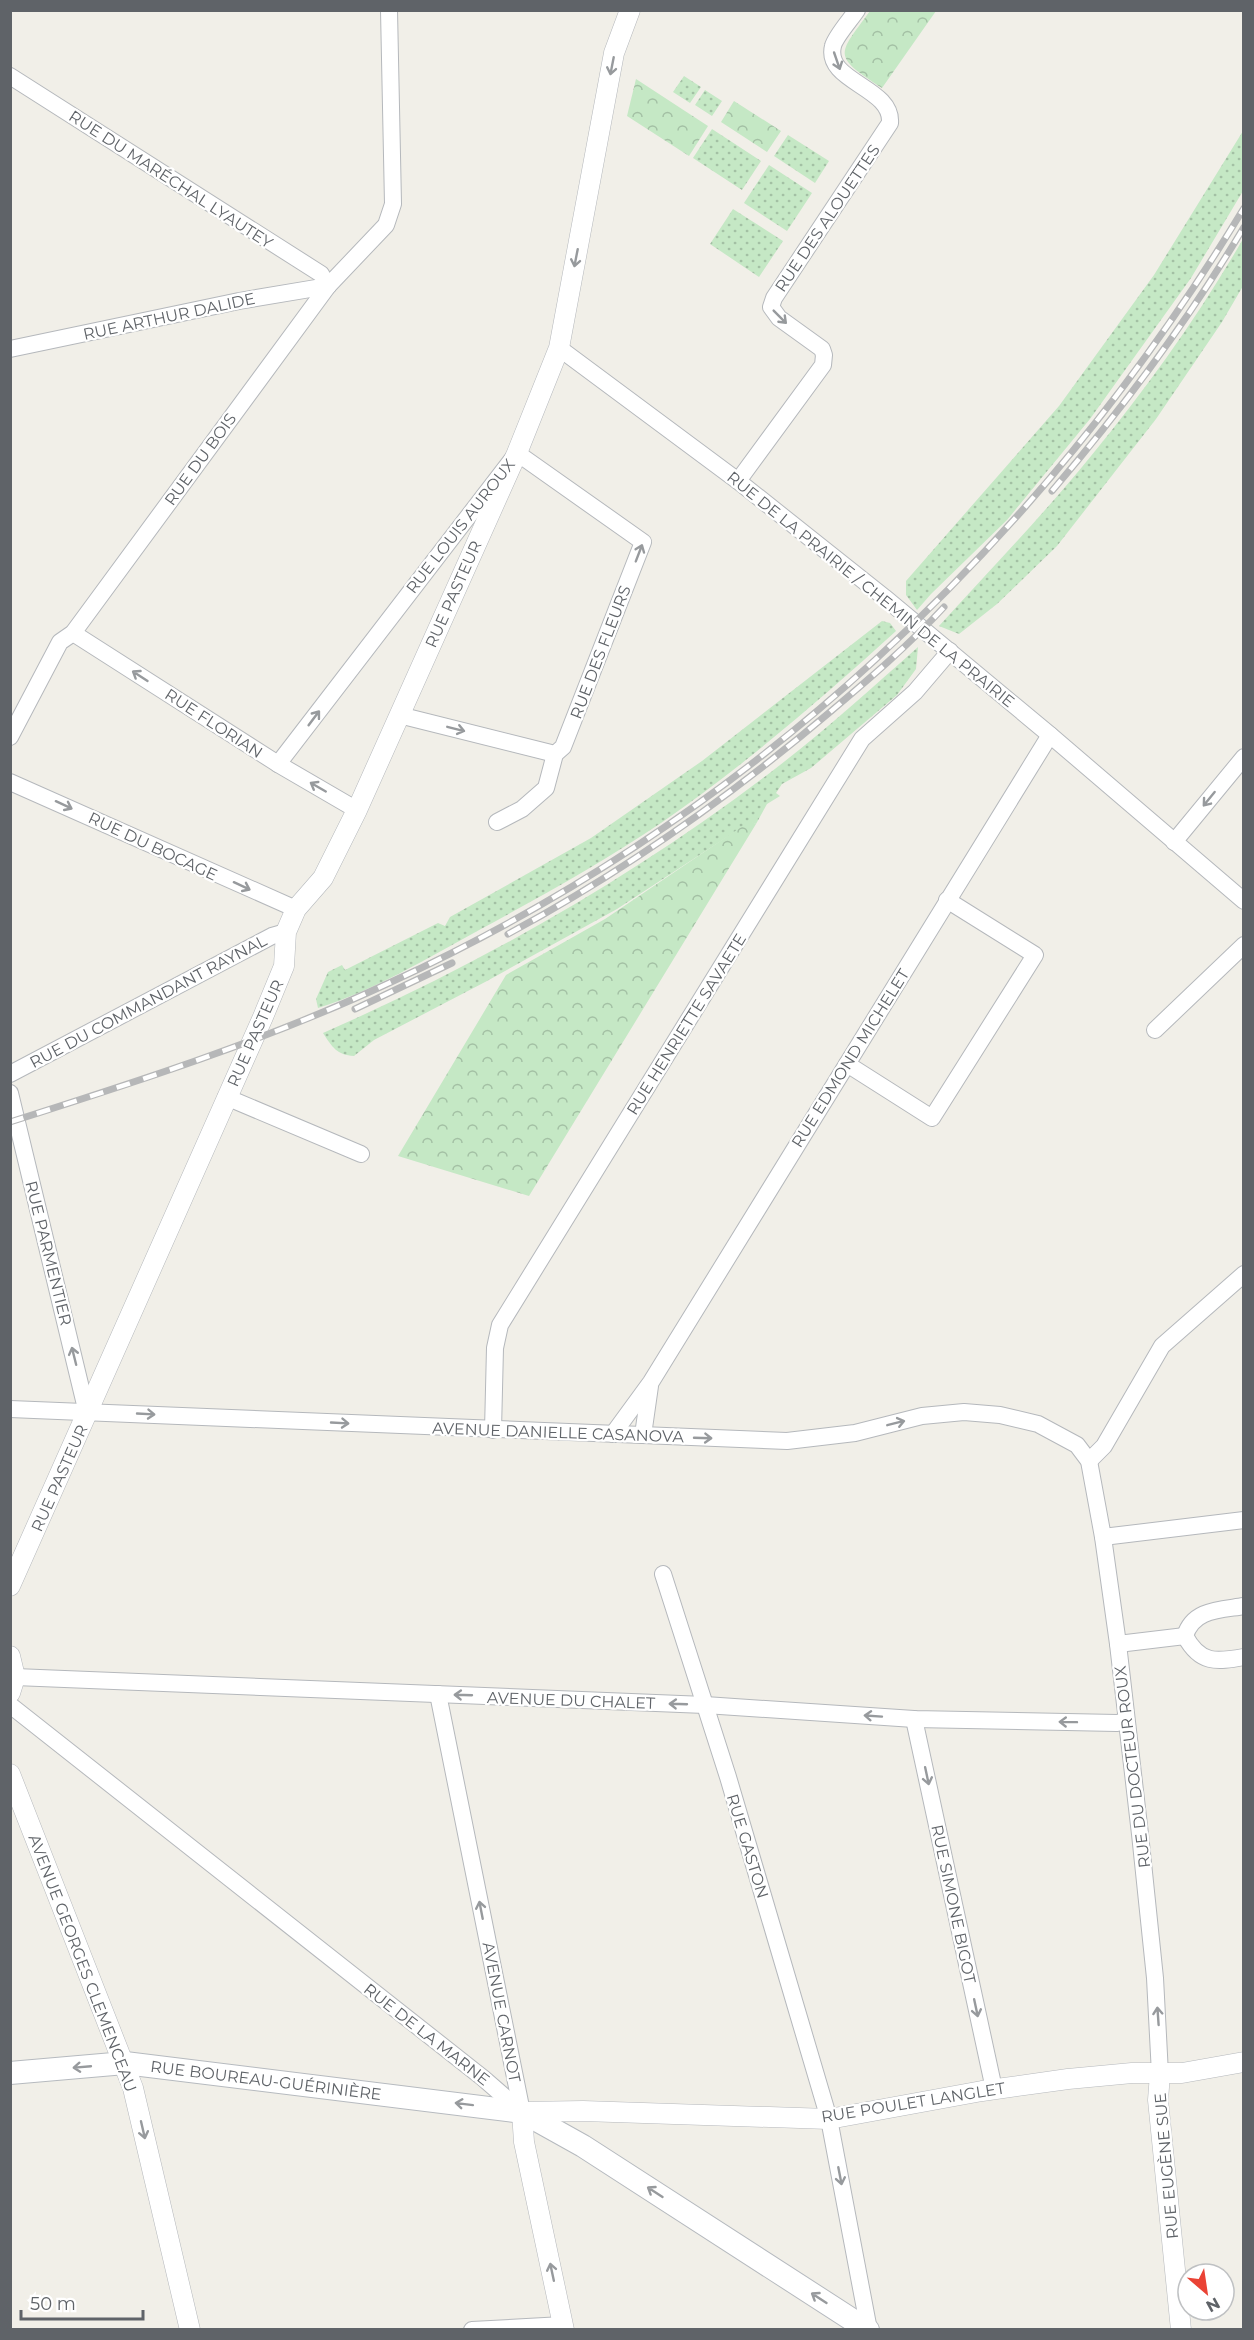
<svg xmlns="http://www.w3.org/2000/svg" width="1254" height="2340" viewBox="0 0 1254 2340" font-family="Montserrat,sans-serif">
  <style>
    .grass { fill: url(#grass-dots) }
    .forest { fill: url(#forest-crowns) }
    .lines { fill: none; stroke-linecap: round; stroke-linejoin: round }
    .minor-casing { stroke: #b5b8bc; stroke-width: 18 }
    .tertiary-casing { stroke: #b5b8bc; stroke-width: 21 }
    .secondary-casing { stroke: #b6babf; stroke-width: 24 }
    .minor { stroke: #fff; stroke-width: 16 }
    .tertiary { stroke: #fff; stroke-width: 20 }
    .secondary { stroke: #fff; stroke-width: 22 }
    .rail-casing { stroke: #b6b7b8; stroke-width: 7 }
    .rail { stroke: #fff; stroke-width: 4.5; stroke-dasharray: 14; stroke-linecap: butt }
    .oneway { stroke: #979a9d }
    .labels { text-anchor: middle; stroke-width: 4.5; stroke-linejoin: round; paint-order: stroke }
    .street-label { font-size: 16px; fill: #5f6368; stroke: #fff }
  </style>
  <defs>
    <pattern id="grass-dots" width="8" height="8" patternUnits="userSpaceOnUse" patternTransform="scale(1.5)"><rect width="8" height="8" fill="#c5e8c5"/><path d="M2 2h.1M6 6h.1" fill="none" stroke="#a3c0a4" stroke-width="1.8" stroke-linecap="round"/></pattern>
    <pattern id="forest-crowns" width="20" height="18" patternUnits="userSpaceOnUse" patternTransform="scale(1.5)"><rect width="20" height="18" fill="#c5e8c5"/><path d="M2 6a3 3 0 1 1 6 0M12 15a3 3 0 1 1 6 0" fill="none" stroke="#a3c0a4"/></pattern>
  </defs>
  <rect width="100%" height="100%" fill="#f1efe8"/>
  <g class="grass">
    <path d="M684,76L701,87L690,103L673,92Z"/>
    <path d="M705,90L722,101L712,116L695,105Z"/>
    <path d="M712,129L761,161L742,190L693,158Z"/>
    <path d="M1243,131V191L1191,278L1090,419L1007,520L931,594L917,610L906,595V581L1059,406L1154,275Z"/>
    <path d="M788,135L829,161L815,183L774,156Z"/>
    <path d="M769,165L812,193L787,231L744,203Z"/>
    <path d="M733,209L783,241L759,277L710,244Z"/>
    <path d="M1243,239V286L1222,322L1156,419L1057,546L997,604L959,634L939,626C990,570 1043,515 1091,456C1147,388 1199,315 1243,239Z"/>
    <path d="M882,621L890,623L896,631C821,699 744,766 661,823C603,862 542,896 481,929C428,958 375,990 318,1008L316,999L328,972L342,965L345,970L438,923L445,926L450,917L591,838L702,761Z"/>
    <path d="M918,647L916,669L897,695L811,768L782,784L776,793L780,796L767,804L756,824L750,822L617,909L487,981L374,1040L354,1056C337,1055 332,1047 323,1033C485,962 640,873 780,765C828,728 873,687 918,647Z"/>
  </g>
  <g class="forest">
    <path d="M870,11H936L882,88C832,55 837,56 870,11Z"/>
    <path d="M636,79L708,126L689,156L627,116Z"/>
    <path d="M734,101L781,131L767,152L721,122Z"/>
    <path d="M750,821L756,824L529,1196L398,1156L506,975L605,919Z"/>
  </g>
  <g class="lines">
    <g class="minor-casing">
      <g id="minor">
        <path d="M10,76L321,274L328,286"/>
        <path d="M559,348L738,481L884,597L1050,735L1244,901"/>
        <path d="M10,349L239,301L328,286"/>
        <path d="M738,481L823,365L824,355L822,349L779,318L771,307L774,298L890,123C893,87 824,82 833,46C835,37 851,19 857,10"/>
        <path d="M73,633L278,764L357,810"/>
        <path d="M10,737L60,642L73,633L328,286L386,225L393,204L389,10"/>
        <path d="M278,764L517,453L643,542L563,747L555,754L399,715"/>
        <path d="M10,782L296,909"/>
        <path d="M497,822L522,809L546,788L555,754"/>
        <path d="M1174,842L1244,757"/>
        <path d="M1155,1030L1244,945"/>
        <path d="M847,1064L932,1118L1035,955L947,900"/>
        <path d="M10,1074L272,936L286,932"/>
        <path d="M10,1093L87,1413"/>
        <path d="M226,1097L361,1154"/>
        <path d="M10,1409L787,1441L855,1433L922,1416L964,1412L1000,1415L1038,1424L1077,1445L1089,1461L1103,1537L1118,1644L1140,1834L1155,1978L1160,2074"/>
        <path d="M493,1430L495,1348L500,1325L862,739L915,692L950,651"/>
        <path d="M613,1434L651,1382L1050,735"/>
        <path d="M643,1435L650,1386"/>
        <path d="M1089,1461L1104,1446L1162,1346L1244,1274"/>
        <path d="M1103,1537L1244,1520"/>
        <path d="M663,1574L728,1777L829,2119L869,2330"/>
        <path d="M1244,1606C1220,1610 1193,1609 1185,1636C1200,1664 1216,1662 1244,1657"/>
        <path d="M1118,1644L1185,1636"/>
        <path d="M15,1677L705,1705L914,1719L1117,1723L1126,1721"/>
        <path d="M438,1694L522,2112"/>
        <path d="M10,1705L483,2078L522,2112"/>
        <path d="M914,1719L994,2089"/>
        <path d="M472,2330L563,2325"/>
      </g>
    </g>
    <g class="tertiary-casing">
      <g id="tertiary">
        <path d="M10,1586L263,1017L284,966L286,932L296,909L323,878L357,810L517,453L559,348L614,53L630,10"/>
        <path d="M10,1656L15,1677L10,1693"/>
        <path d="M10,1774L133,2088L190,2330"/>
        <path d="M1160,2074L1158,2100L1181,2330"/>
        <path d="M564,2330L524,2142L522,2112L583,2111L829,2119L982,2091L1068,2079L1132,2073H1182L1244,2062"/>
      </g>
    </g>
    <g class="secondary-casing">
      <path id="secondary" d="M10,2073L125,2063L522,2112L583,2146L868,2330"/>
    </g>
    <use href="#minor" class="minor"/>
    <use href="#tertiary" class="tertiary"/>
    <use href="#secondary" class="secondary"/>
    <g class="rail-casing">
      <g id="rail">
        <path d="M1052,491C1123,408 1188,321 1244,227"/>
        <path d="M508,934C623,872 731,796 830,712C869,679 909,645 944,607"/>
        <path d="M355,1009L452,963"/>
        <path d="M10,1122C139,1081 267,1040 389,983C749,818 1040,545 1244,208"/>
      </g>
    </g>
    <use href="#rail" class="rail"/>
  </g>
  <defs><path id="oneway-shaft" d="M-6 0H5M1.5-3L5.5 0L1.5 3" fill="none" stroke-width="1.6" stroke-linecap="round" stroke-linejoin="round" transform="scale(1.5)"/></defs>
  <g class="oneway">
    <use href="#oneway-shaft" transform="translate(837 61) rotate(71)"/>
    <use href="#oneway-shaft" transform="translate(612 66) rotate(101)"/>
    <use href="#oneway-shaft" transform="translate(576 258) rotate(101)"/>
    <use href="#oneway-shaft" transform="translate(780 317) rotate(45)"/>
    <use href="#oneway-shaft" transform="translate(639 553) rotate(-69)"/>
    <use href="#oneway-shaft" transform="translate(140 676) rotate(-147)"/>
    <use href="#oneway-shaft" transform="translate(314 718) rotate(-53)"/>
    <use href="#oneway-shaft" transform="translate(456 729) rotate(14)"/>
    <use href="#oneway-shaft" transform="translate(318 787) rotate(-150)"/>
    <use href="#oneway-shaft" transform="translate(1209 799) rotate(129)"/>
    <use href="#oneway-shaft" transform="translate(64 805) rotate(25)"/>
    <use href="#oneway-shaft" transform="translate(242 886) rotate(25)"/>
    <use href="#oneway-shaft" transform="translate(74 1356) rotate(-104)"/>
    <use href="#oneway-shaft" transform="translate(146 1414) rotate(3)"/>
    <use href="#oneway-shaft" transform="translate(340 1423) rotate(3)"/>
    <use href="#oneway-shaft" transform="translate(896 1423) rotate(-14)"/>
    <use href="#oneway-shaft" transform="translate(703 1438) rotate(2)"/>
    <use href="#oneway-shaft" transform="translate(463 1695) rotate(-178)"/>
    <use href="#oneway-shaft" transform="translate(678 1704) rotate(-178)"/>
    <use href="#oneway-shaft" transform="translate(873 1716) rotate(-176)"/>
    <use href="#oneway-shaft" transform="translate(1068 1722) rotate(-179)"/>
    <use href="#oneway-shaft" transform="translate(927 1776) rotate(78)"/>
    <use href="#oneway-shaft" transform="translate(481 1910) rotate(-101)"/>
    <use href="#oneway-shaft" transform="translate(976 2008) rotate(78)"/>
    <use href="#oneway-shaft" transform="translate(1158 2016) rotate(-94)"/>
    <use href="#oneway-shaft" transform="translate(82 2067) rotate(175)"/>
    <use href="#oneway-shaft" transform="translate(464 2104) rotate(-173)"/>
    <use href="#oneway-shaft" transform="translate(143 2130) rotate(77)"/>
    <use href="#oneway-shaft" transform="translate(840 2176) rotate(79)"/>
    <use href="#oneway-shaft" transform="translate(655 2192) rotate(-147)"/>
    <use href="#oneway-shaft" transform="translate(552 2272) rotate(-102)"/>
    <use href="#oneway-shaft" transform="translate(819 2298) rotate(-147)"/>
  </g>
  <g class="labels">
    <g class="street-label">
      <text transform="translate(171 179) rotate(33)" y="6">RUE DU MARÉCHAL LYAUTEY</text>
      <text transform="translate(827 218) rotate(-56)" y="6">RUE DES ALOUETTES</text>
      <text transform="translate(169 316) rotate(-12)" y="6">RUE ARTHUR DALIDE</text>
      <text transform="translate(200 459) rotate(-54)" y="6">RUE DU BOIS</text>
      <text transform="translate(460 526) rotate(-52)" y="6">RUE LOUIS AUROUX</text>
      <text transform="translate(871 589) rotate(39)" y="6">RUE DE LA PRAIRIE / CHEMIN DE LA PRAIRIE</text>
      <text transform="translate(453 594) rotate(-66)" y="6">RUE PASTEUR</text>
      <text transform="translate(600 652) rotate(-69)" y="6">RUE DES FLEURS</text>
      <text transform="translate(214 723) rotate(33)" y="6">RUE FLORIAN</text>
      <text transform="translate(153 846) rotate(25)" y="6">RUE DU BOCAGE</text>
      <text transform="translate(148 1001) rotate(-28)" y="6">RUE DU COMMANDANT RAYNAL</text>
      <text transform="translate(686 1024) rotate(-58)" y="6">RUE HENRIETTE SAVAETE</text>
      <text transform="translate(255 1033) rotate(-66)" y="6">RUE PASTEUR</text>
      <text transform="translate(850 1058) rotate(-58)" y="6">RUE EDMOND MICHELET</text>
      <text transform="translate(49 1253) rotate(76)" y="6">RUE PARMENTIER</text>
      <text transform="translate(558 1432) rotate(2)" y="6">AVENUE DANIELLE CASANOVA</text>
      <text transform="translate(59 1478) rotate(-66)" y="6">RUE PASTEUR</text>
      <text transform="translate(571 1700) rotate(2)" y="6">AVENUE DU CHALET</text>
      <text transform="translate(1132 1767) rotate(-97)" y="6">RUE DU DOCTEUR ROUX</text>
      <text transform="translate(748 1846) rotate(73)" y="6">RUE GASTON</text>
      <text transform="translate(954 1904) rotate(78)" y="6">RUE SIMONE BIGOT</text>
      <text transform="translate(83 1963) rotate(69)" y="6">AVENUE GEORGES CLEMENCEAU</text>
      <text transform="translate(502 2012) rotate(79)" y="6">AVENUE CARNOT</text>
      <text transform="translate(427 2034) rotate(38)" y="6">RUE DE LA MARNE</text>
      <text transform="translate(266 2080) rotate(7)" y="6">RUE BOUREAU-GUÉRINIÈRE</text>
      <text transform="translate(913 2102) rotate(-9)" y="6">RUE POULET LANGLET</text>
      <text transform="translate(1166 2166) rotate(-95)" y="6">RUE EUGÈNE SUE</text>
    </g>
  </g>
  <rect width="1254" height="2340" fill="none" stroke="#5f6368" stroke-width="24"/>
  <g transform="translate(1206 2292) rotate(151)"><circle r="28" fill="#ffffff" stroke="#bfc1c3" stroke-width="1.5"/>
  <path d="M0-4.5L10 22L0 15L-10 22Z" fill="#ea4335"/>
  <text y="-9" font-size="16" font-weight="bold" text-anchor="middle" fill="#5f6368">N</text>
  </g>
  <path d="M21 2310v9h122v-9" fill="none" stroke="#5f6368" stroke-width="3"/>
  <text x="30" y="2310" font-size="18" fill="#5f6368" stroke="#ffffff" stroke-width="4.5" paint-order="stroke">50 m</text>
</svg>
